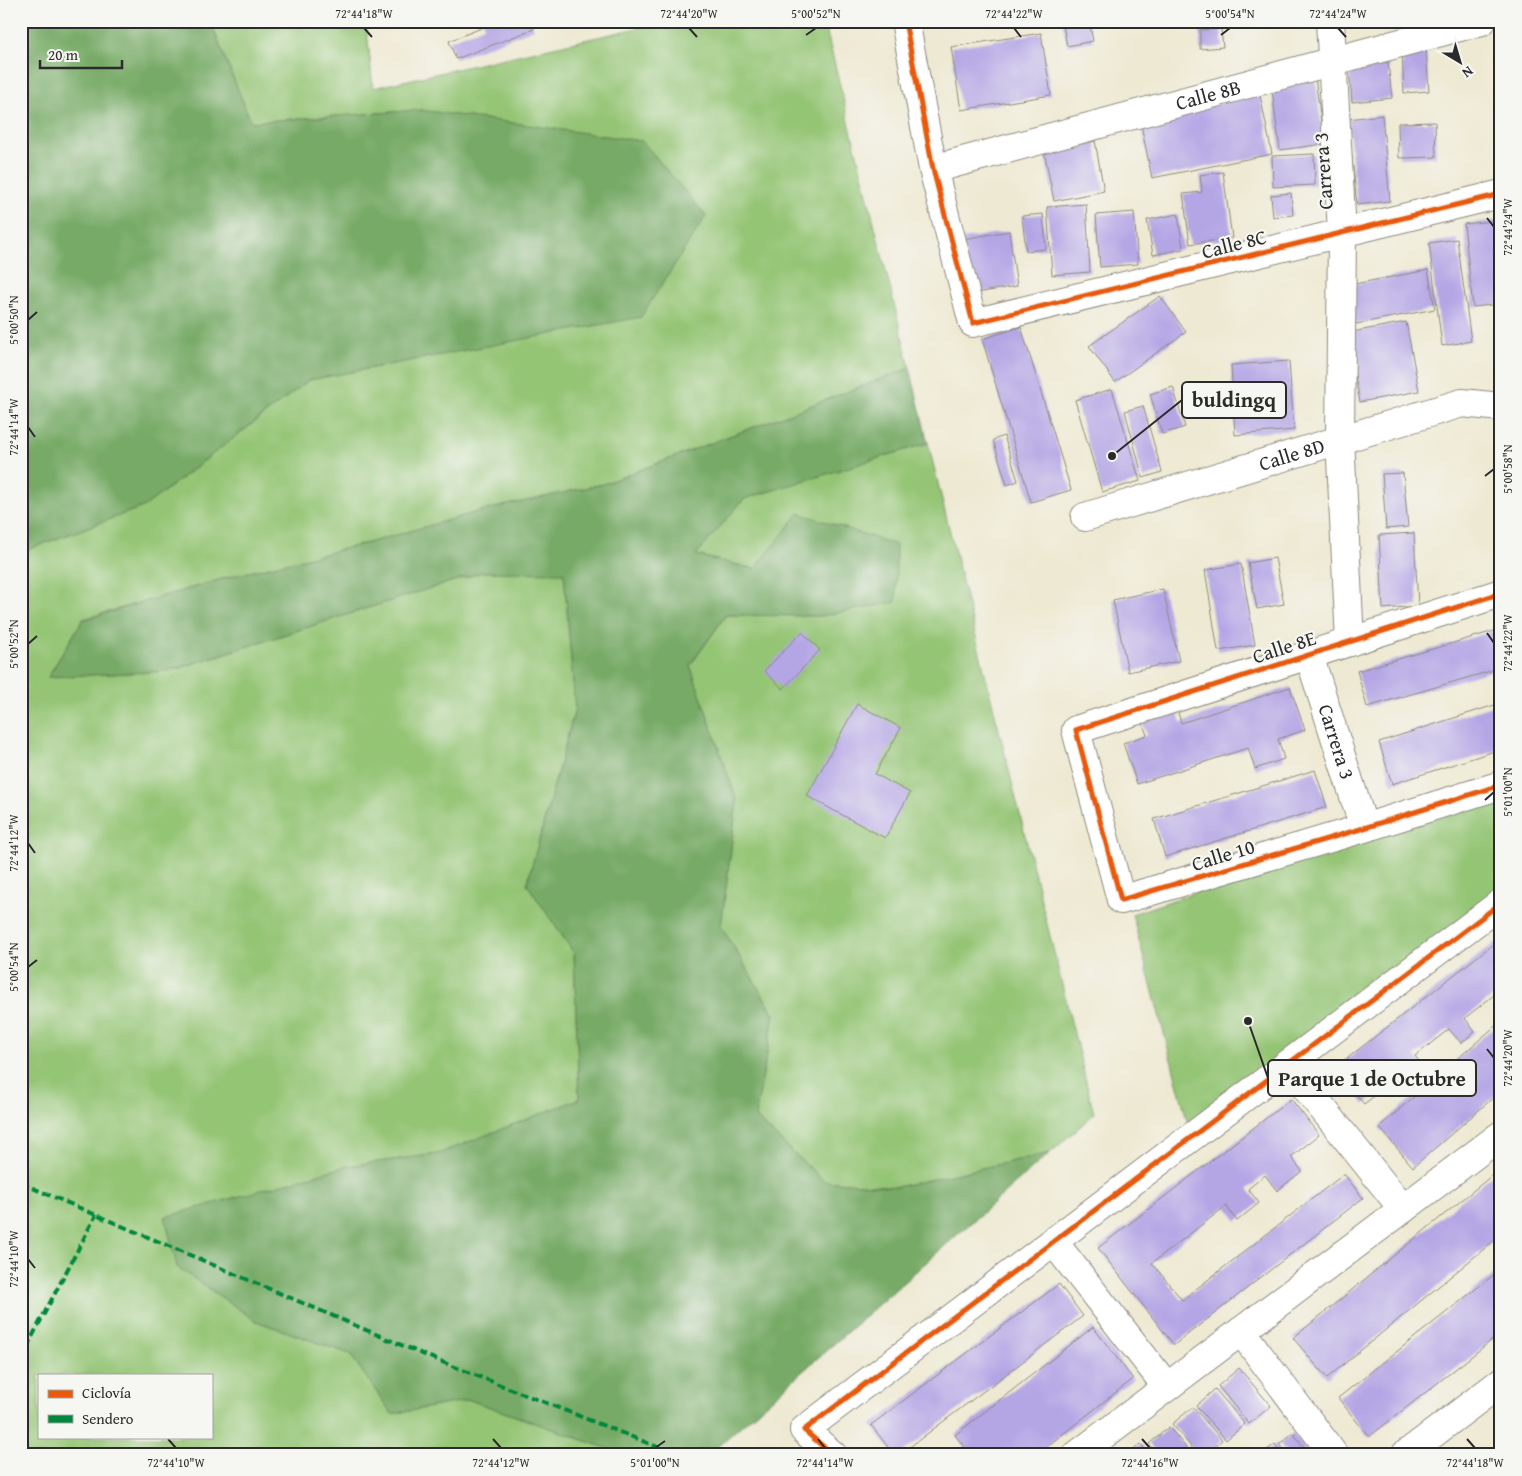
<svg xmlns="http://www.w3.org/2000/svg" width="1522" height="1476" viewBox="0 0 1522 1476" font-family="'Gentium Book Plus',serif">
  <style>
    .green { fill: #94c574; stroke: #607850; fill-rule: evenodd }
    .forest { fill: #7a6; stroke: #516a48 }
    .building { fill: #b4a5e5 }
    .lines { fill: none; stroke-linecap: round; stroke-linejoin: round }
    .minor-casing { stroke: #8c8a7e; stroke-width: 30 }
    .minor { stroke: #fff; stroke-width: 28 }
    .quiet { stroke: #00873e; stroke-width: 4; stroke-dasharray: 8 4; stroke-linecap: butt }
    .cycleway-casing { stroke: #f6f6f2; stroke-width: 8 }
    .cycleway { stroke: #e8590c; stroke-width: 5 }
    .ticks { fill: none; stroke: #2b2b2b; stroke-width: 2 }
    .labels { text-anchor: middle; stroke-width: 4.5; stroke-linejoin: round; paint-order: stroke }
    .street-label { font-size: 20px; fill: #2b2b2b; stroke: #f6f6f2 }
    .leader { fill: none; stroke: #2b2b2b; stroke-width: 2 }
    .callout-dot { fill: #2b2b2b; stroke: #f6f6f2; stroke-width: 2 }
    .callout { fill: #f6f6f2; stroke: #2b2b2b; stroke-width: 2 }
    .callout-label { font-size: 21px; text-anchor: middle; font-weight: bold; fill: #2b2b2b }
    .neatline { fill: none; stroke: #2b2b2b; stroke-width: 2 }
    .ticks-label { font-size: 12px; text-anchor: middle; fill: #2b2b2b }
  </style>
  <rect width="100%" height="100%" fill="#f6f6f2"/>
  <filter id="ink" filterUnits="userSpaceOnUse"><feTurbulence type="fractalNoise" baseFrequency=".02" numOctaves="2"/><feDisplacementMap in="SourceGraphic" scale="10" xChannelSelector="R" yChannelSelector="G"/><feConvolveMatrix kernelMatrix="1 2 1 2 8 2 1 2 1" color-interpolation-filters="sRGB"/></filter>
  <filter id="wash" filterUnits="userSpaceOnUse"><feTurbulence type="fractalNoise" baseFrequency=".0096" numOctaves="4" result="noise"/><feDisplacementMap in="SourceGraphic" scale="20" xChannelSelector="R" yChannelSelector="G"/><feGaussianBlur stdDeviation="1.12" result="paint"/><feColorMatrix in="noise" values="0 0 0 0 0 0 0 0 0 0 0 0 0 0 0 0 0 1.4 0 .05"/><feComposite in="paint" operator="in"/></filter>
  <g filter="url(#wash)">
    <rect width="100%" height="100%" fill="#eee9d2"/>
    <g class="green">
      <path d="M210,21H366L373,88L668,21H824L910,368L603,484L481,511L368,543L229,577L83,619L48,677L169,671L482,572H564L575,709L527,884L574,953L579,1099L438,1154L347,1166L165,1218L256,1321L350,1354L392,1414L470,1400L626,1455H21V552L145,506L309,380L459,351L421,110L251,122ZM39,1375H211V1437H39Z"/>
      <path d="M928,443L1094,1114L1050,1153L897,1187L824,1181L755,1117L774,1014L721,926L737,801L690,666L726,615L822,616L755,569L695,555L744,499Z"/>
      <path d="M1501,788V901L1189,1127L1132,914Z"/>
    </g>
    <g class="forest">
      <path d="M21,21H210L251,122L421,110L642,141L706,216L641,317L309,380L145,506L21,552Z"/>
      <path d="M910,368L928,443L744,499L696,555L755,569L799,513L896,545V602L822,616L726,615L690,665L737,801L721,926L774,1014L755,1117L824,1181L897,1187L1050,1153L708,1455H626L470,1400L392,1414L350,1354L256,1321L177,1267L165,1217L347,1166L438,1154L579,1099L574,953L527,884L575,709L564,573L482,572L169,671L48,677L83,620L229,577L368,543L481,511L603,484Z"/>
    </g>
    <g id="blocks">
      <g class="building">
        <path d="M483,21H502L503,24L510,21H531L534,29L456,59L449,41L484,27Z"/>
        <path d="M1062,21H1089L1093,41L1067,46Z"/>
        <path d="M1231,21H1262V22L1232,27Z"/>
        <path d="M1221,29L1223,47L1200,49V30Z"/>
        <path d="M1041,33L1051,95L961,110L951,47Z"/>
        <path d="M1426,49L1429,91L1404,93L1402,51Z"/>
        <path d="M1388,62L1392,98L1352,102L1349,67Z"/>
        <path d="M1315,77L1324,144L1280,150L1271,83Z"/>
        <path d="M1260,95L1272,154L1152,178L1140,120Z"/>
        <path d="M1382,115L1390,201L1357,205L1348,119Z"/>
        <path d="M1435,122L1436,157L1399,158L1398,123Z"/>
        <path d="M1095,141L1104,191L1054,201L1044,151Z"/>
        <path d="M1314,154L1315,185L1273,187L1272,156Z"/>
        <path d="M1223,172L1232,238L1190,244L1183,194L1202,192L1200,175Z"/>
        <path d="M1291,193L1293,215L1273,217L1271,195Z"/>
        <path d="M1086,204L1090,272L1052,275L1047,207Z"/>
        <path d="M1134,212L1138,264L1100,267L1096,215Z"/>
        <path d="M1043,214L1046,249L1026,251L1022,216Z"/>
        <path d="M1178,214L1183,249L1153,255L1147,220Z"/>
        <path d="M1501,220V304L1473,307L1464,224Z"/>
        <path d="M1009,231L1017,286L971,294L963,239Z"/>
        <path d="M1457,239L1471,341L1442,346L1429,243Z"/>
        <path d="M1428,270L1435,309L1351,325L1344,286Z"/>
        <path d="M1160,296L1186,332L1115,382L1089,346Z"/>
        <path d="M1406,322L1419,391L1360,402L1347,333Z"/>
        <path d="M1021,327L1071,490L1031,502L982,339Z"/>
        <path d="M1289,361L1294,430L1235,435L1231,365Z"/>
        <path d="M1173,387L1185,427L1162,434L1150,394Z"/>
        <path d="M1112,389L1140,481L1102,492L1075,400Z"/>
        <path d="M1143,406L1162,472L1143,478L1125,411Z"/>
        <path d="M1495,435H1501V481H1497Z"/>
        <path d="M1004,436L1018,481L1007,485L993,440Z"/>
        <path d="M1403,473L1408,527L1386,529L1382,474Z"/>
        <path d="M1414,533L1418,606L1383,609L1379,535Z"/>
        <path d="M1275,558L1284,604L1257,609L1248,563Z"/>
        <path d="M1241,564L1255,645L1218,651L1205,570Z"/>
        <path d="M1163,589L1179,661L1128,672L1113,600Z"/>
        <path d="M1501,629V668L1367,707L1357,671Z"/>
        <path d="M802,632L820,650L783,689L764,671Z"/>
        <path d="M1290,687L1305,730L1278,739L1284,759L1255,769L1248,748L1137,784L1123,743L1147,735L1140,717L1176,705L1181,723Z"/>
        <path d="M1501,703V749L1392,784L1379,742Z"/>
        <path d="M857,704L901,728L875,774L910,793L885,838L807,796Z"/>
        <path d="M1315,770L1327,807L1165,857L1154,819Z"/>
        <path d="M1501,938V993L1499,991L1465,1018L1475,1032L1461,1043L1449,1029L1415,1056L1427,1071L1402,1091L1388,1075L1378,1084L1382,1090L1364,1104L1335,1068Z"/>
        <path d="M1501,1021V1091L1413,1167L1379,1127Z"/>
        <path d="M1291,1099L1319,1135L1291,1157L1302,1171L1277,1191L1265,1175L1248,1189L1259,1203L1237,1221L1226,1206L1152,1263L1182,1300L1344,1174L1363,1198L1174,1345L1098,1248Z"/>
        <path d="M1501,1168V1235L1327,1378L1293,1338Z"/>
        <path d="M1501,1269V1333L1369,1437L1338,1398Z"/>
        <path d="M1059,1284L1083,1316L899,1455H894L871,1425Z"/>
        <path d="M1093,1327L1133,1379L1036,1455H965L968,1452L955,1435Z"/>
        <path d="M1239,1368L1271,1406L1249,1424L1218,1386Z"/>
        <path d="M1215,1389L1245,1424L1226,1440L1196,1406Z"/>
        <path d="M1193,1407L1222,1440L1205,1455H1198L1172,1424Z"/>
        <path d="M1169,1427L1192,1455H1158L1149,1444Z"/>
        <path d="M1293,1433L1310,1455H1288L1279,1444Z"/>
        <path d="M1141,1444L1149,1455H1127Z"/>
        <path d="M1275,1444L1283,1455H1260Z"/>
      </g>
    </g>
  </g>
  <g filter="url(#ink)">
    <use href="#blocks" fill-opacity="0" stroke="#8c8a7e" stroke-width="1"/>
    <g class="lines">
      <g class="minor-casing">
        <g id="minor">
          <path d="M905,21L933,169L973,323L1501,194"/>
          <path d="M1330,21L1342,233L1340,438L1350,642"/>
          <path id="s1" d="M933,169L1482,21"/>
          <path id="s2" d="M1085,517L1462,403L1501,407"/>
          <path d="M1501,593L1076,730L1121,900L1364,828L1501,785"/>
          <path id="s3" d="M1309,655L1364,828"/>
          <path d="M1287,1064L1403,1209"/>
          <path d="M1053,1241L1167,1387"/>
          <path d="M1241,1331L1334,1455"/>
          <path d="M833,1455L804,1430L1501,903"/>
          <path d="M1077,1455L1501,1135"/>
          <path d="M1405,1455L1501,1382"/>
        </g>
      </g>
      <use href="#minor" class="minor"/>
      <g class="quiet">
        <path d="M21,1183L427,1356L678,1455"/>
        <path d="M21,1358L96,1215"/>
      </g>
      <g class="cycleway-casing">
        <g id="cycleway">
          <path d="M905,21L933,169L973,323L1501,194"/>
          <path d="M1501,593L1076,730L1121,900L1364,828L1501,785"/>
          <path d="M833,1455L804,1430L1501,903"/>
        </g>
      </g>
      <use href="#cycleway" class="cycleway"/>
    </g>
  </g>
  <path class="ticks" d="M364,28L372,37M689,28L697,37M1014,28L1021,37M1338,28L1346,37M806,35L816,28M1221,35L1230,28M1487,218L1494,227M28,320L37,312M28,427L35,437M1485,476L1494,469M1487,633L1494,643M28,644L37,636M1485,800L1494,792M28,843L35,853M28,967L37,960M1487,1049L1494,1058M28,1259L35,1268M168,1439L176,1448M493,1439L501,1448M818,1439L825,1448M1142,1439L1150,1448M1467,1439L1475,1448M655,1448L665,1441"/>
  <g class="labels">
    <g class="street-label">
      <text dy="7" stroke="none"><textPath href="#s1" startOffset="285">Calle 8B</textPath></text>
      <text transform="translate(1323 171) rotate(-94)" y="7">Carrera 3</text>
      <text transform="translate(1234 244) rotate(-14)" y="7">Calle 8C</text>
      <text dy="7" stroke="none"><textPath href="#s2" startOffset="216">Calle 8D</textPath></text>
      <text transform="translate(1284 647) rotate(-18)" y="7">Calle 8E</text>
      <text dy="7" stroke="none"><textPath href="#s3" startOffset="91">Carrera 3</textPath></text>
      <text transform="translate(1223 855) rotate(-17)" y="7">Calle 10</text>
    </g>
  </g>
  <path class="leader" d="M1112 456L1182 400M1248 1021L1268 1078"/>
  <g class="callout-dot">
    <circle cx="1112" cy="456" r="5"/>
    <circle cx="1248" cy="1021" r="5"/>
  </g>
  <g class="callout">
    <rect x="1182" y="382" width="104" height="36" rx="5"/>
    <rect x="1268" y="1060" width="208" height="36" rx="5"/>
  </g>
  <g class="callout-label">
    <text x="1234" y="407">buldingq</text>
    <text x="1372" y="1086">Parque 1 de Octubre</text>
  </g>
  <rect width="1522" height="1476" fill="none" stroke="#f6f6f2" stroke-width="55"/>
  <rect x="38" y="1374" width="175" height="65" fill="#f6f6f2" stroke="#a5a5a2"/>
  <rect x="48" y="1390" width="25" height="8" fill="#e8590c" stroke="#a5a5a2"/>
  <text x="82" y="1398" font-size="15" fill="#2b2b2b">Ciclovía</text>
  <rect x="48" y="1415" width="25" height="8" fill="#00873e" stroke="#a5a5a2"/>
  <text x="82" y="1424" font-size="15" fill="#2b2b2b">Sendero</text>
  <g transform="translate(1460 62) rotate(142)" stroke="#f6f6f2" stroke-width="4" paint-order="stroke">
  <path d="M0-4L9 19L0 12L-9 19Z" fill="#2b2b2b"/>
  <text y="-8" font-size="14" font-weight="bold" text-anchor="middle" fill="#2b2b2b">N</text>
  </g>
  <path d="M40 60v8h82v-8" fill="none" stroke="#2b2b2b" stroke-width="2.5"/>
  <text x="48" y="60" font-size="15" fill="#2b2b2b" stroke="#f6f6f2" stroke-width="4" paint-order="stroke">20 m</text>
  <rect x="28" y="28" width="1466" height="1420" class="neatline"/>
  <g class="ticks-label">
    <text x="364" y="18">72°44'18"W</text>
    <text x="689" y="18">72°44'20"W</text>
    <text x="816" y="18">5°00'52"N</text>
    <text x="1014" y="18">72°44'22"W</text>
    <text x="1230" y="18">5°00'54"N</text>
    <text x="1338" y="18">72°44'24"W</text>
    <text transform="translate(1508 227) rotate(-90)" y="4">72°44'24"W</text>
    <text transform="translate(14 320) rotate(-90)" y="4">5°00'50"N</text>
    <text transform="translate(14 427) rotate(-90)" y="4">72°44'14"W</text>
    <text transform="translate(1508 469) rotate(-90)" y="4">5°00'58"N</text>
    <text transform="translate(1508 643) rotate(-90)" y="4">72°44'22"W</text>
    <text transform="translate(14 644) rotate(-90)" y="4">5°00'52"N</text>
    <text transform="translate(1508 792) rotate(-90)" y="4">5°01'00"N</text>
    <text transform="translate(14 843) rotate(-90)" y="4">72°44'12"W</text>
    <text transform="translate(14 967) rotate(-90)" y="4">5°00'54"N</text>
    <text transform="translate(1508 1058) rotate(-90)" y="4">72°44'20"W</text>
    <text transform="translate(14 1259) rotate(-90)" y="4">72°44'10"W</text>
    <text x="176" y="1467">72°44'10"W</text>
    <text x="501" y="1467">72°44'12"W</text>
    <text x="655" y="1467">5°01'00"N</text>
    <text x="825" y="1467">72°44'14"W</text>
    <text x="1150" y="1467">72°44'16"W</text>
    <text x="1475" y="1467">72°44'18"W</text>
  </g>
</svg>
